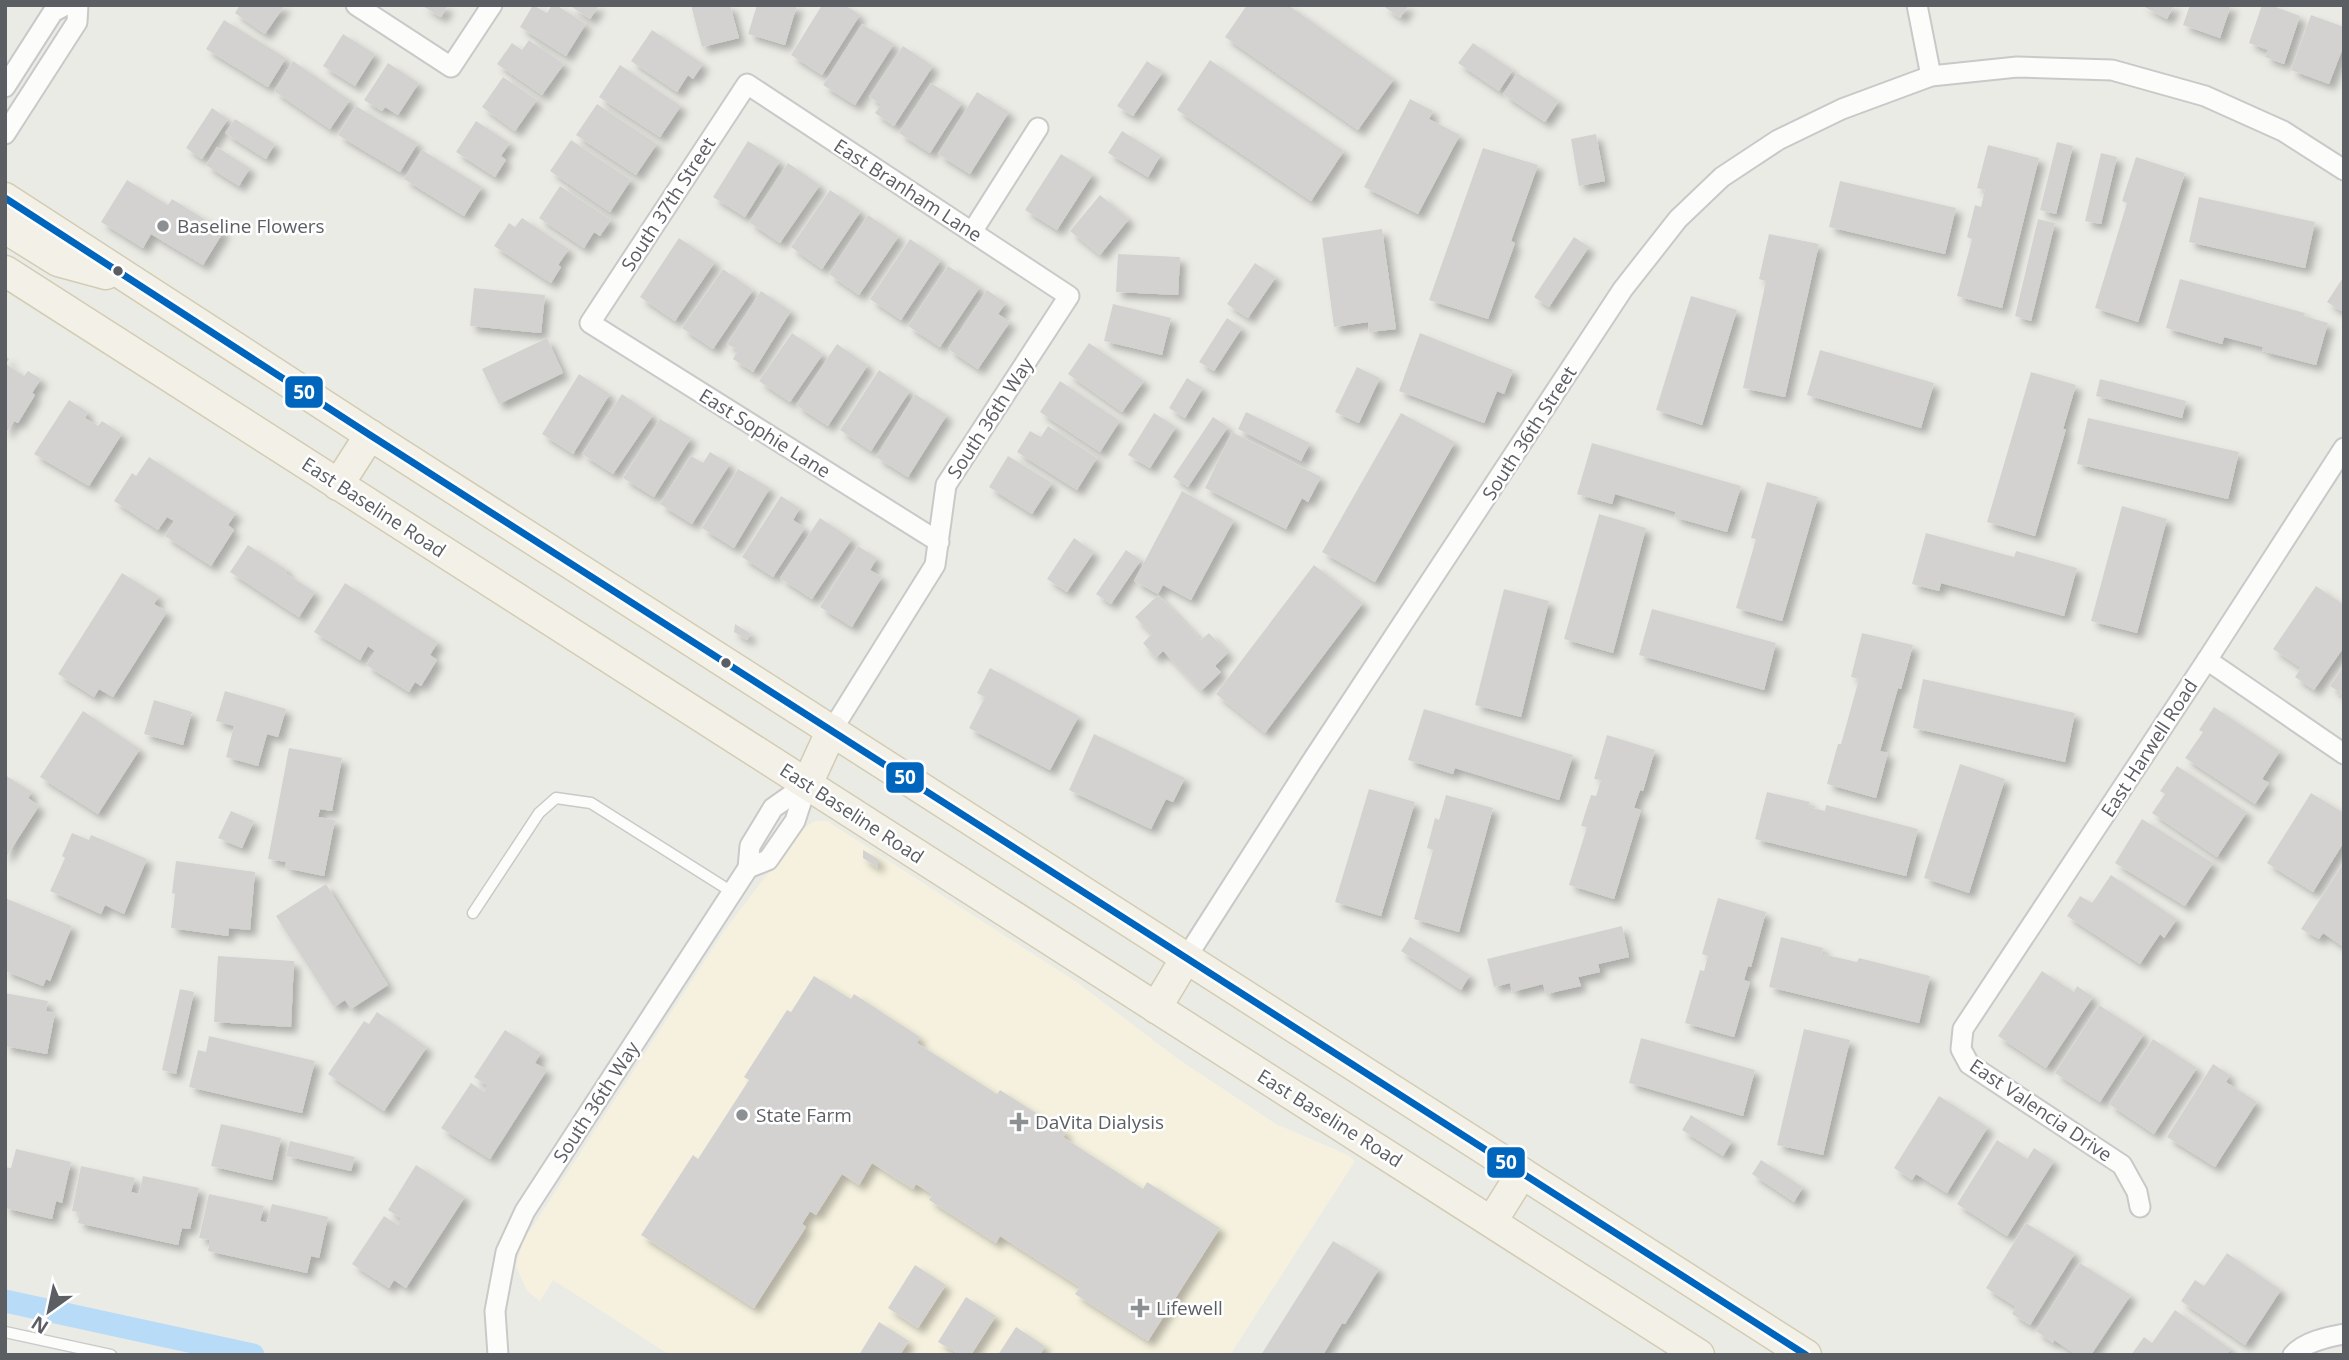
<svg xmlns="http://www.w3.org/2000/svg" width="2349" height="1360" viewBox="0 0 2349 1360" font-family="'Open Sans',sans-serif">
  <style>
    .commercial { fill: #f5f1de }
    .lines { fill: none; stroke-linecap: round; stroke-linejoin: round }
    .canal { stroke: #b8dcf8; stroke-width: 23 }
    .building { fill: #d3d2d0; filter: url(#shadow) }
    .service-casing { stroke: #c8c9c8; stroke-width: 13 }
    .minor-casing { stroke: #c8c9c8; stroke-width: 23 }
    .primary-casing { stroke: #d3ccb3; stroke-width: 33 }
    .service { stroke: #fcfcfb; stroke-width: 10 }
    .minor { stroke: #fcfcfb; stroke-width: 19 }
    .primary { stroke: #f3f1e7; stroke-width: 30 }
    .bus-1-casing { stroke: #fff; stroke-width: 12 }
    .bus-1 { stroke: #0065bd; stroke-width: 7 }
    .poi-dot { fill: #8d9092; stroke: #fff; stroke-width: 2.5 }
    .bus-dot { fill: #5b5f64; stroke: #fff; stroke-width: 2.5 }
    .labels { text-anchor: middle; stroke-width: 5; stroke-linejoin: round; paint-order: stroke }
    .street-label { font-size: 19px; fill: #5b5f64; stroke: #fff }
    .poi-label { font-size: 19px; fill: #5b5f64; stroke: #fff; text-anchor: start }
    .line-badge { stroke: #fff; stroke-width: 2.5 }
    .badge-label { font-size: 19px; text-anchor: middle; font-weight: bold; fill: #fff }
  </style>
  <defs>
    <filter id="shadow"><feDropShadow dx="6" dy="6" stdDeviation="3.5" flood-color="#0004"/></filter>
  </defs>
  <rect width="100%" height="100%" fill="#ebebe6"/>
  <path class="commercial" d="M815,821H827L1078,983L1178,1059L1276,1124L1348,1155L1355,1161L1230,1355H670L553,1280L540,1301L527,1291L516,1266L522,1243L724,931L802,829Z"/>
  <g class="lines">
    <path class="canal" d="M5,1301L253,1355"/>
  </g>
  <g class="building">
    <path d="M240,5H285L265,34L235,13Z"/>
    <path d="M421,5H448L441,17Z"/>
    <path d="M533,5L547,13L552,5H556L586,24L566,56L520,27Z"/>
    <path d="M569,5H599L590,19Z"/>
    <path d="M691,5H730L739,38L702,47Z"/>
    <path d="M757,5H797L785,45L748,34Z"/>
    <path d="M822,5H845L860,15L822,75L791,55Z"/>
    <path d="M1247,5H1288L1394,79L1358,130L1225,37Z"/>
    <path d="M1382,5H1409L1400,18Z"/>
    <path d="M2141,5H2174L2167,19Z"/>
    <path d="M2190,5H2231L2220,38L2183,25Z"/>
    <path d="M2262,5H2270L2300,16L2284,64L2265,57L2268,50L2249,43Z"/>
    <path d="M2311,15L2344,27V45L2329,84L2291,70Z"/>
    <path d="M224,20L286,58L268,87L206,49Z"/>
    <path d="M862,24L894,44L855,105L823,85Z"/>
    <path d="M652,30L703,64L693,79L688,75L677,92L631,61Z"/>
    <path d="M343,34L375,54L355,86L323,66Z"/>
    <path d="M529,40L564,64L542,95L497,64L512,43L522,50Z"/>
    <path d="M1473,43L1513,70L1499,91L1458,63Z"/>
    <path d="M903,46L933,66L894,126L875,113L881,104L869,97Z"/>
    <path d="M1210,60L1344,151L1311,201L1177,110Z"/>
    <path d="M293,61L350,100L330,129L274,91Z"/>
    <path d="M1147,61L1163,72L1133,116L1117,106Z"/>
    <path d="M388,63L419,83L398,115L385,107L382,111L364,100Z"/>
    <path d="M620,65L681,106L660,137L599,97Z"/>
    <path d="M1517,73L1559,101L1545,122L1503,94Z"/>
    <path d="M503,77L537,100L515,131L482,107Z"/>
    <path d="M931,83L962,103L930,153L899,133Z"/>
    <path d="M977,92L1009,112L970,174L938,154Z"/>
    <path d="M1410,99L1433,111L1429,119L1460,135L1418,214L1364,187Z"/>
    <path d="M597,104L657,144L636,175L576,135Z"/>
    <path d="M356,106L418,143L400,172L338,135Z"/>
    <path d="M212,108L228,119L202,159L186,148Z"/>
    <path d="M235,119L275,144L266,159L225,133Z"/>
    <path d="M476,121L510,143L501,156L506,160L495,177L456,152Z"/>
    <path d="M1122,131L1161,155L1148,177L1108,153Z"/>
    <path d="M1596,134L1605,181L1579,186L1571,139Z"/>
    <path d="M571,140L631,180L610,212L550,171Z"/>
    <path d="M748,141L780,161L745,217L713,197Z"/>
    <path d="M2057,142L2073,146L2056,214L2040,210Z"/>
    <path d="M1988,145L2039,158L2002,308L1957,296L1972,239L1967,237L1975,205L1981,207L1985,190L1977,188Z"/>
    <path d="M217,147L250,168L239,186L206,165Z"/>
    <path d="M1483,148L1538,165L1511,241L1515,243L1488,319L1429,300Z"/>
    <path d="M422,150L482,187L464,216L404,179Z"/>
    <path d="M2101,153L2117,157L2101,224L2085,221Z"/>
    <path d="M1061,154L1093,174L1057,230L1025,210Z"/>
    <path d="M2136,157L2185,173L2138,322L2095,308L2127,203L2122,201Z"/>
    <path d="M788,163L820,185L780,243L749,222Z"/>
    <path d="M127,180L168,205L172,199L224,231L203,265L151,234L143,248L101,222Z"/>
    <path d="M1840,181L1956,208L1945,254L1829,227Z"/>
    <path d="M560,186L611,220L600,236L594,232L584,248L539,218Z"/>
    <path d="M830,190L861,211L822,269L791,247Z"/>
    <path d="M1100,195L1129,219L1100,255L1070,231Z"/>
    <path d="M2199,197L2315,222L2305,268L2189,242Z"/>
    <path d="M868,215L899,236L859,295L829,274Z"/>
    <path d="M522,218L569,249L558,265L561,267L551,283L494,246L509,223L515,227Z"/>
    <path d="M2038,219L2055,223L2031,321L2015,316Z"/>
    <path d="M1382,229L1396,329L1369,332L1368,322L1334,327L1322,238Z"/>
    <path d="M1769,234L1819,244L1785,397L1743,388L1766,281L1759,279Z"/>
    <path d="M1574,237L1589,247L1549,307L1534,297Z"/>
    <path d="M679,238L715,262L675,321L640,297Z"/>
    <path d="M910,239L941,260L901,320L870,299Z"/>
    <path d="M1118,254L1180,257L1178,295L1116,292Z"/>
    <path d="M1255,263L1276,277L1248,318L1227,304Z"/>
    <path d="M948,266L980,287L940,347L908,326Z"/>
    <path d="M723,269L753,290L713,349L682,328Z"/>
    <path d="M2344,276V307L2341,311L2327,302Z"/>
    <path d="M2180,279L2305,313L2304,316L2328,323L2316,365L2262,351L2263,347L2224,337L2222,344L2166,328Z"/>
    <path d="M474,288L545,295L541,333L470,326Z"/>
    <path d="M987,290L1006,303L998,314L1010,322L978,369L948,349Z"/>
    <path d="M761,291L791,311L753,372L733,359L738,350L727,344Z"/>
    <path d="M1691,296L1737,310L1702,425L1656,410Z"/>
    <path d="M1113,304L1171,318L1162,355L1104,341Z"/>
    <path d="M1227,318L1242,328L1214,371L1199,362Z"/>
    <path d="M792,333L823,354L790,402L759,381Z"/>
    <path d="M1420,333L1513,370L1504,394L1497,391L1484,423L1399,391Z"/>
    <path d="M547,338L563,373L499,404L482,369Z"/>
    <path d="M1089,343L1144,381L1122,412L1068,374Z"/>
    <path d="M837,344L868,365L828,426L796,405Z"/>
    <path d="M1820,350L1934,383L1921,428L1807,395Z"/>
    <path d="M5,356L9,359L6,364L24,376L28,371L41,379L32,393L35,395L18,423L14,421L5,434Z"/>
    <path d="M1357,367L1380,378L1359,423L1335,412Z"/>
    <path d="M879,370L910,391L871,451L840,430Z"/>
    <path d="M2031,372L2076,385L2063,429H2066L2035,536L1987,522Z"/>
    <path d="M579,374L610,394L573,454L542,434Z"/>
    <path d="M1187,378L1203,388L1185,418L1169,408Z"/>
    <path d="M2100,379L2186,401L2182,418L2096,396Z"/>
    <path d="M1060,381L1120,421L1100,452L1040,412Z"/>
    <path d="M622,394L653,415L613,474L582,454Z"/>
    <path d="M915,394L947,415L908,477L876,457Z"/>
    <path d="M69,400L88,412L85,418L98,426L102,421L122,434L89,486L34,454Z"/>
    <path d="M1246,412L1310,443L1301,461L1238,429Z"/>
    <path d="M1154,413L1176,427L1150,468L1128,455Z"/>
    <path d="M1401,413L1455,442L1375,582L1322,552Z"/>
    <path d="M1213,417L1228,427L1188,487L1173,477Z"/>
    <path d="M2088,418L2239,452L2228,499L2077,464Z"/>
    <path d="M660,419L691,438L654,497L623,478Z"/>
    <path d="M1048,426L1097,458L1077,490L1017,452L1030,431L1041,437Z"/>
    <path d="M1232,432L1321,477L1308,502L1302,498L1286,529L1205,488Z"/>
    <path d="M1592,443L1741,486L1727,532L1674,517L1676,512L1615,494L1612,504L1577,494Z"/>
    <path d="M710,452L730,464L692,524L660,504L691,456L703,463Z"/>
    <path d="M1008,456L1052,483L1032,514L989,487Z"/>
    <path d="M149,457L236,513L228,525L234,530L211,566L165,536L174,521L167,517L158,530L114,501L132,473L136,476Z"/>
    <path d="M738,469L770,488L734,548L702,528Z"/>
    <path d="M1767,482L1818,497L1782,621L1736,608L1756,539L1751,538Z"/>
    <path d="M1182,491L1234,520L1191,600L1163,585L1158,594L1134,581Z"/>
    <path d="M781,496L800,508L793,520L805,528L773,577L742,557Z"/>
    <path d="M2122,506L2167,519L2137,633L2091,621Z"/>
    <path d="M1599,514L1646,528L1613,653L1564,639Z"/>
    <path d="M820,518L852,539L812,599L780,578Z"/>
    <path d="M1926,533L2014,557L2016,551L2077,568L2064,616L1941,583L1939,591L1912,584Z"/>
    <path d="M1074,538L1094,552L1067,592L1047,579Z"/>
    <path d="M248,545L287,570L285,573L315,592L299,617L230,572Z"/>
    <path d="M858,546L877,558L870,570L882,577L852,627L820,607Z"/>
    <path d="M1126,550L1141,560L1111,604L1096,594Z"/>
    <path d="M1314,565L1363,603L1265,733L1216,694Z"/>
    <path d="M122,573L159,596L154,604L167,612L113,697L99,689L94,697L58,674Z"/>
    <path d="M345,583L438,642L430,655L437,660L421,686L415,682L409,692L366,665L375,651L368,646L360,660L314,632Z"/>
    <path d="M2316,586L2344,605V647L2314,690L2295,677L2301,668L2273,649Z"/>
    <path d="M1504,589L1549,601L1521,717L1475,705Z"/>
    <path d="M1158,595L1201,640L1209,633L1228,653L1215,666L1221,672L1201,691L1163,651L1156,658L1143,643L1152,634L1135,617Z"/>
    <path d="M1652,609L1776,643L1764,690L1639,655Z"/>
    <path d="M735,624L751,634L747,640L734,632Z"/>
    <path d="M1862,633L1913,645L1901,689L1898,688L1880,751L1888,753L1876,798L1827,784L1838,744H1841L1859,679L1851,677Z"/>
    <path d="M2344,665V700L2338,697L2341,693L2330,686Z"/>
    <path d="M990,668L1079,716L1050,770L969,728L985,697L977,693Z"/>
    <path d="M1923,679L2075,713L2065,762L1913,728Z"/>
    <path d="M225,691L286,709L278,737L267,734L258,766L226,757L234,726L216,721Z"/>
    <path d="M154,700L192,712L183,745L144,734Z"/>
    <path d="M2214,707L2280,751L2262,779L2269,783L2255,804L2185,758L2203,732L2199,730Z"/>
    <path d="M1424,709L1573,755L1559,800L1455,768L1453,774L1408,760Z"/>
    <path d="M83,711L140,749L98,814L40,777Z"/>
    <path d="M1094,734L1185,778L1173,802L1166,799L1151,829L1069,790Z"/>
    <path d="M1607,735L1655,750L1643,791L1640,790L1634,808L1641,810L1614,899L1569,885L1587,827L1581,826L1591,795L1596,796L1601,780L1594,779Z"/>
    <path d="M289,748L342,758L332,811L320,809L318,817L335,820L324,876L285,868L286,862L268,859Z"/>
    <path d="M1960,764L2005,779L1969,893L1924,878Z"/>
    <path d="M2177,766L2247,812L2217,857L2152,813L2165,794L2160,791Z"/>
    <path d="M5,775L32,792L28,798L39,806L5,859Z"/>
    <path d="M1369,789L1415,802L1381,916L1335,902Z"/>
    <path d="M1767,792L1810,802L1808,807L1825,811L1826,805L1918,829L1906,876L1755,839Z"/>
    <path d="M2311,793L2344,813V842L2313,892L2267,863Z"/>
    <path d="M1446,795L1493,808L1459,932L1414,919L1433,850L1427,848L1435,818L1439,820Z"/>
    <path d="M231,811L254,821L242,848L218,838Z"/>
    <path d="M2142,819L2213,863L2185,906L2115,863Z"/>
    <path d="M72,833L89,840L91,835L147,859L124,914L105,905L101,914L50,891L65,858L62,856Z"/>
    <path d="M863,850L878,859V868L863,858Z"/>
    <path d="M176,861L255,872L250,930L229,928L228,936L171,928L175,894L172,893Z"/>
    <path d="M2344,862V947L2323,933L2319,939L2301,929Z"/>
    <path d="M2111,875L2177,919L2164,938L2160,934L2140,964L2067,916L2080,896L2092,903Z"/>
    <path d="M326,884L388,985L351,1009L345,1000L334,1007L276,916Z"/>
    <path d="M5,898L72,926L50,981L46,979L43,986L5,971Z"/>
    <path d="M1718,898L1766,912L1751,967L1748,966L1744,980L1750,982L1734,1037L1685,1023L1700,970L1704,971L1708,956L1702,954Z"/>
    <path d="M1622,926L1629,957L1598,964L1600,972L1578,977L1581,986L1546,994L1543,984L1512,992L1510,983L1494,987L1487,959Z"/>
    <path d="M1410,937L1470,975L1461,990L1401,951Z"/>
    <path d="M1781,937L1823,948L1822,954L1857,962L1859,958L1930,976L1919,1023L1769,987Z"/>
    <path d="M218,956L294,961L291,1027L214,1022Z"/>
    <path d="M2042,971L2074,992L2077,986L2093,997L2046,1068L1998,1036Z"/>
    <path d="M814,976L851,999L854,994L920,1037L917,1043L997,1094L1000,1090L1066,1132L1063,1137L1143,1189L1147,1182L1220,1228L1148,1341L1075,1294L1080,1287L1000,1236L996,1243L929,1200L932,1194L916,1184L913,1189L872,1163L859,1185L842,1174L816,1215L810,1211L802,1224L806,1227L754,1308L641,1235L693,1155L698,1159L749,1080L744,1077L787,1010L791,1012Z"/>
    <path d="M180,989L194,992L176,1074L162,1070Z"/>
    <path d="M5,993L48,1001L46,1011L55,1013L47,1054L5,1046Z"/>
    <path d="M2099,1005L2144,1034L2100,1102L2055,1073Z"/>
    <path d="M377,1012L427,1047L384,1111L328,1074L364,1021L369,1024Z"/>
    <path d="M1804,1029L1850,1040L1823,1155L1777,1145Z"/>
    <path d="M505,1030L541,1053L535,1063L547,1070L490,1159L441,1128L471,1083L484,1092L488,1086L474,1077Z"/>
    <path d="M209,1036L315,1061L302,1113L189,1087L198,1050L206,1052Z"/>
    <path d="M1641,1038L1755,1070L1743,1116L1629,1083Z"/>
    <path d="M2153,1039L2197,1068L2154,1134L2109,1104Z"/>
    <path d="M2213,1064L2230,1075L2226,1082L2257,1102L2215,1167L2167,1137Z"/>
    <path d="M1939,1096L1988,1127L1947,1193L1916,1174L1912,1180L1894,1168Z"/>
    <path d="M1691,1115L1732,1141L1723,1156L1682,1130Z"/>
    <path d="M221,1124L281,1138L272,1180L211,1166Z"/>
    <path d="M1997,1140L2027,1159L2034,1148L2054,1161L2007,1236L1957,1204Z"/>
    <path d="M290,1141L355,1157L351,1171L286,1156Z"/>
    <path d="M16,1149L71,1162L62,1203L56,1201L52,1219L5,1208V1167L11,1168Z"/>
    <path d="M1761,1160L1803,1187L1794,1202L1752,1174Z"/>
    <path d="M416,1165L465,1197L406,1288L394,1280L389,1288L352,1264L384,1216L398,1225L402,1219L388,1210Z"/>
    <path d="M81,1166L135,1178L131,1192L139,1194L143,1176L199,1188L190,1229L182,1228L178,1245L78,1223L80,1212L72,1211Z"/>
    <path d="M209,1194L264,1206L260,1221L267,1223L272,1204L328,1217L319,1258L311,1256L307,1273L208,1251L210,1240L199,1238Z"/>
    <path d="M2026,1223L2075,1253L2030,1325L2012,1314L2016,1307L1986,1288Z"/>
    <path d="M1333,1241L1379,1269L1345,1324L1342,1323L1323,1355H1261Z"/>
    <path d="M2227,1253L2281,1290L2245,1345L2181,1301L2195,1280L2204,1286Z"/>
    <path d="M2080,1263L2131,1295L2091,1355H2077L2054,1340L2053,1343L2036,1331Z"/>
    <path d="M915,1265L946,1285L918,1328L888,1308Z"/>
    <path d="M966,1297L996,1316L971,1355H960L938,1342Z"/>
    <path d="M2175,1310L2231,1349L2226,1355H2131L2144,1337L2152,1343Z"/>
    <path d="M879,1322L909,1341L900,1355H859Z"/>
    <path d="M1016,1327L1045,1346L1040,1355H998Z"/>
  </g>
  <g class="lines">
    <g class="service-casing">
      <g id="service">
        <path d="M473,913L539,813L556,798L591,803L732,892"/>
        <path d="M5,1332L111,1355"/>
      </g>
    </g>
    <g class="minor-casing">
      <g id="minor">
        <path d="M356,5L451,67L492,5"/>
        <path d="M1917,5L1931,76"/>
        <path d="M5,87L53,12L66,5"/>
        <path d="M5,134L77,22L78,5"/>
        <path d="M972,232L1038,128"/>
        <path d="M2207,660L2344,754"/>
        <path d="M832,730L935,565L946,485L1069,296L747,84L590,323L939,542"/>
        <path d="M748,868L768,860L795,821L807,784"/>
        <path d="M1186,958L1312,761L1623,289L1678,219L1722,177L1778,140L1842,109L1931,76L2017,67L2112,70L2205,96L2283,131L2344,170"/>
        <path d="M2140,1207L2137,1192L2122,1165L1969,1064L1961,1049L1963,1029L2207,660L2344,448"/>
        <path d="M498,1355L495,1311L506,1252L525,1211L748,868L750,846L773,808L807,784"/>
        <path d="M2293,1355C2304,1342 2327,1337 2344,1334"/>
      </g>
    </g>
    <g class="primary-casing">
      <g id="primary">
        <path d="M5,198L370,435L1806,1355"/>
        <path d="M5,228L58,261L106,274"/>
        <path d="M5,271L1699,1355"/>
        <path d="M338,485L370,435"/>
        <path d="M807,784L832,730"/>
        <path d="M1156,1008L1186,958"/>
        <path d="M1492,1221L1522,1173"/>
      </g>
    </g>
    <use href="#service" class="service"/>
    <use href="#minor" class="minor"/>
    <use href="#primary" class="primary"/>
    <g class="bus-1-casing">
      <path id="bus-1" d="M5,198L370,435L1806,1355"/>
    </g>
    <use href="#bus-1" class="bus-1"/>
  </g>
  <g class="poi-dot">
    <circle cx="163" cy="226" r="7"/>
    <circle cx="742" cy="1115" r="7"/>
    <path d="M1015.5 1111.5h7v7h7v7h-7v7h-7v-7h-7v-7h7z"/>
    <path d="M1136.5 1297.5h7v7h7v7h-7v7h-7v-7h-7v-7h7z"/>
  </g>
  <g class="bus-dot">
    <circle cx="118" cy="271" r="6"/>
    <circle cx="726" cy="663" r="6"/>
  </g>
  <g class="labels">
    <g class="street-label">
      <text transform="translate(908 190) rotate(33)" y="7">East Branham Lane</text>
      <text transform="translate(668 204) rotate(-57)" y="7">South 37th Street</text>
      <text transform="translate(990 418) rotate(-57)" y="7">South 36th Way</text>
      <text transform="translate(765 433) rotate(32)" y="7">East Sophie Lane</text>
      <text transform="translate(1529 433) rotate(-57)" y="7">South 36th Street</text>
      <text transform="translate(374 507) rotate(33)" y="7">East Baseline Road</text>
      <text transform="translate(2149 748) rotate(-57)" y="7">East Harwell Road</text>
      <text transform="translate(852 813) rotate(33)" y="7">East Baseline Road</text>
      <text transform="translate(596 1102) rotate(-57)" y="7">South 36th Way</text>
      <text transform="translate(2041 1110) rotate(34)" y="7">East Valencia Drive</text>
      <text transform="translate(1330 1118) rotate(32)" y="7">East Baseline Road</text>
    </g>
    <g class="poi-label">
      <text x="177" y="233">Baseline Flowers</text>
      <text x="756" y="1122">State Farm</text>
      <text x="1035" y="1129">DaVita Dialysis</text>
      <text x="1156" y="1315">Lifewell</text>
    </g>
  </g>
  <g class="line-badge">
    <rect x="284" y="375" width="40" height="34" rx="7" fill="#0065bd"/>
    <rect x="885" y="761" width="40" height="33" rx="7" fill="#0065bd"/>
    <rect x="1486" y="1146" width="40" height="33" rx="7" fill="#0065bd"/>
  </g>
  <g class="badge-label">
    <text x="304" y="399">50</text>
    <text x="905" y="784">50</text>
    <text x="1506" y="1169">50</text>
  </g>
  <rect width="2349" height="1360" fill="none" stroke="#5b5f64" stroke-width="14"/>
  <g transform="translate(49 1311) rotate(213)" stroke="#ffffff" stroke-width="5" paint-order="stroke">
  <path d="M0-5L12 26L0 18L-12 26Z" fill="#5b5f64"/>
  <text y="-10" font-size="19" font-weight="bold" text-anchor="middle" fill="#5b5f64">N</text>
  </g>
</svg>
